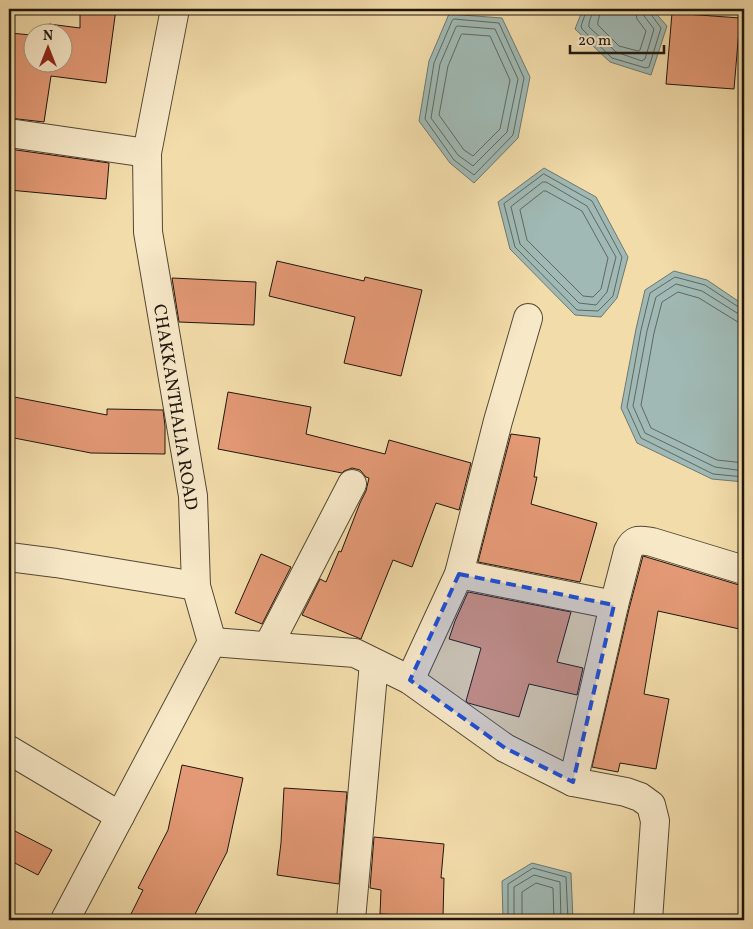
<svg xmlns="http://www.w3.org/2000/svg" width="753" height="929" viewBox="0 0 753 929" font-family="Vollkorn,serif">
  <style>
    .water { fill: #a0b9b4; stroke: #6c7871 }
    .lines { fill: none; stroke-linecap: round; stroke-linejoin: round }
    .shore { stroke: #5f6860; stroke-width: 1 }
    .building { fill: #e39975; stroke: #1e160d }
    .street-casing { stroke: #534834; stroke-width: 30 }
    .street { stroke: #f7e8c8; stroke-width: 28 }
    .marked { fill: #1d4ed8; fill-opacity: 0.2; stroke: #1d4ed8; stroke-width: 4; stroke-dasharray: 10 6; stroke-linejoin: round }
    .labels { text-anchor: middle; stroke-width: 4; stroke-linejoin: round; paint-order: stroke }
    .street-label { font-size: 18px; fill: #1e160d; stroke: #f7e8c8 }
  </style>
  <rect width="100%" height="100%" fill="#f2dcaa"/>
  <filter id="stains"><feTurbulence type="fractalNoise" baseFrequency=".004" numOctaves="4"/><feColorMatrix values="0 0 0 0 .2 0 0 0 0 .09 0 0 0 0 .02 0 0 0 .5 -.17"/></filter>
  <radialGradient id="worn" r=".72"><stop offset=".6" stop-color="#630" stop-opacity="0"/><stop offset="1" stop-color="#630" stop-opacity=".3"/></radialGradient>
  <g class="water">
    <path d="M583,9H652L667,26L651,75L610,62L575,29Z"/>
    <path d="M449,14L502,18L530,77L518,138L474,183L450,163L419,121L429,61Z"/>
    <path d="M544,168L596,197L628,257L617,298L601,317L575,315L510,249L498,202Z"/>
    <path d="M674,271L707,280L744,305V482L712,479L637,443L621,408L636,329L645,290Z"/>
    <path d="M532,863L571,873L573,920H503L502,881Z"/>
  </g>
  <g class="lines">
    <g class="shore">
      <path d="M587,9L581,26L582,29L612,58L646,68L649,67L661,28L650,13L649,9"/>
      <path d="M593,9C593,15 588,21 589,27L616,52L642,61L645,59L654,29L644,16L643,9"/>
      <path d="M601,9C601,14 597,20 598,25L619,46L638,51L640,50L646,31L637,19L635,9"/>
      <path d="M454,19L499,23L524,78L513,135L474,175L454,160L425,119L434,63L452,21Z"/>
      <path d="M458,26L495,29L518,79L507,132L473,166L458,155L431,118L440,64L456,27Z"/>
      <path d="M463,34L490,36L510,80L500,129L473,156L464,150L439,115L448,66L461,35Z"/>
      <path d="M544,174L592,201L622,257L613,296L598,311L577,310L515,247L504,204Z"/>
      <path d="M543,182H546L587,206L616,257L607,292L596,305L579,303L520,244L511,207Z"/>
      <path d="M544,191H546L582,211L608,258L601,289L593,297L583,296L527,240L520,210Z"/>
      <path d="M744,308H740L705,285L675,277L650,293L641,330L627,407L641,438L713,474L744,477"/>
      <path d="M744,315L737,313L702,291L676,284L656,297L647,331L633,406L645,433L715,467L744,471"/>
      <path d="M744,322H738L733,319L699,298L678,292L662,302L654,333L641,405L651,428L717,460L744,463"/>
      <path d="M508,920V884L533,868L566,877L568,920"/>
      <path d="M514,920V887L534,875L560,882L561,920"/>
      <path d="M522,920V892L536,883L553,888L554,920"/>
    </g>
  </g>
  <g class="building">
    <path d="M80,9H116L106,83L51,76L44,122L9,118V33L32,35V62H62V32H47L49,24L80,28Z"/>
    <path d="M672,13L740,18L734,89L666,84Z"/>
    <path d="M9,149L109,163L106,199L9,190Z"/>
    <path d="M277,261L364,281L365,277L422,290L401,376L344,363L355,317L269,296Z"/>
    <path d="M172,278L256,282L254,325L179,322Z"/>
    <path d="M228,392L311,407L306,434L385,454L389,440L471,463L459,510L436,503L412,567L393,560L361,639L302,615L320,579L326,582L339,551L341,552L360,503L366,491L369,478L366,477L360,470L352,468L344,471L342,473L218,449Z"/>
    <path d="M9,396L107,415V409L163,410L165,426V454L91,453L9,437Z"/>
    <path d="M511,434L540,438L534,477H537L531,504L597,523L580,582L478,562Z"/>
    <path d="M261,554L291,567L262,624L235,613Z"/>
    <path d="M643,556L739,585H744V630L658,611L644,694L669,699L656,769L620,763L618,772L592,767L629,609Z"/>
    <path d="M468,592L571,612L557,662L583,668L577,695L529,684L519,717L468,703L466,701L481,648L449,639L455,621Z"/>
    <path d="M182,765L243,778L227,852L192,920H128L143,890L138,888L168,830Z"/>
    <path d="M284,788L347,792L339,884L277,875L281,843Z"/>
    <path d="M9,828L52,850L38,875L9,860Z"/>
    <path d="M374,837L444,844L441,878H444L443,917L380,914L381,890L370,888Z"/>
  </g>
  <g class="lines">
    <g class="street-casing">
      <g id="street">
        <path d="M9,133L147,153"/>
        <path d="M9,557L56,563L196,586"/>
        <path d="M459,574L614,605L628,551C634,538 639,540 652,542L744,570"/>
        <path d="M212,642L355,653L410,680L505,748L573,782L626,792L640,797L651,805L655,821L648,920"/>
        <path d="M268,646L352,484"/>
        <path d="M410,680L459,574L498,421L528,318"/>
        <path d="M9,750L120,816"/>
        <path d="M573,782L614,605"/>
        <path d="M65,920L212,642L196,586L193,496L148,232L147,153L175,9"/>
        <path d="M351,920L374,663"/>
      </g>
    </g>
    <use href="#street" class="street"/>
  </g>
  <path class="marked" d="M459,574L614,605L573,782L505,748L410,680Z"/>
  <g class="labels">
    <g class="street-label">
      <text transform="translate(176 407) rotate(81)" y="6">CHAKKANTHALIA ROAD</text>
    </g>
  </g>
  <rect width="753" height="929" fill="none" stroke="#f2dcaa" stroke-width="30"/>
  <rect x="10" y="10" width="733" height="909" fill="none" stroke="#1e160d" stroke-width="2.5"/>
  <rect x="15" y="15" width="723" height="899" fill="none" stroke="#1e160d"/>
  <g transform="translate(48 48)"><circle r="24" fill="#f7e8c8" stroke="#a0947d"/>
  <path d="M0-4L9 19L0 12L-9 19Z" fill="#8f2418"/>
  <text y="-8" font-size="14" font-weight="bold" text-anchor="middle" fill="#1e160d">N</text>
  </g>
  <path d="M570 45v8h94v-8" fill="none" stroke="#1e160d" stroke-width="2.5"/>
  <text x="578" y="45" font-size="15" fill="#1e160d" stroke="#f7e8c8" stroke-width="4" paint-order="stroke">20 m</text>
  <rect width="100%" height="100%" filter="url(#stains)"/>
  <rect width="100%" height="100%" fill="url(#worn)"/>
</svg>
